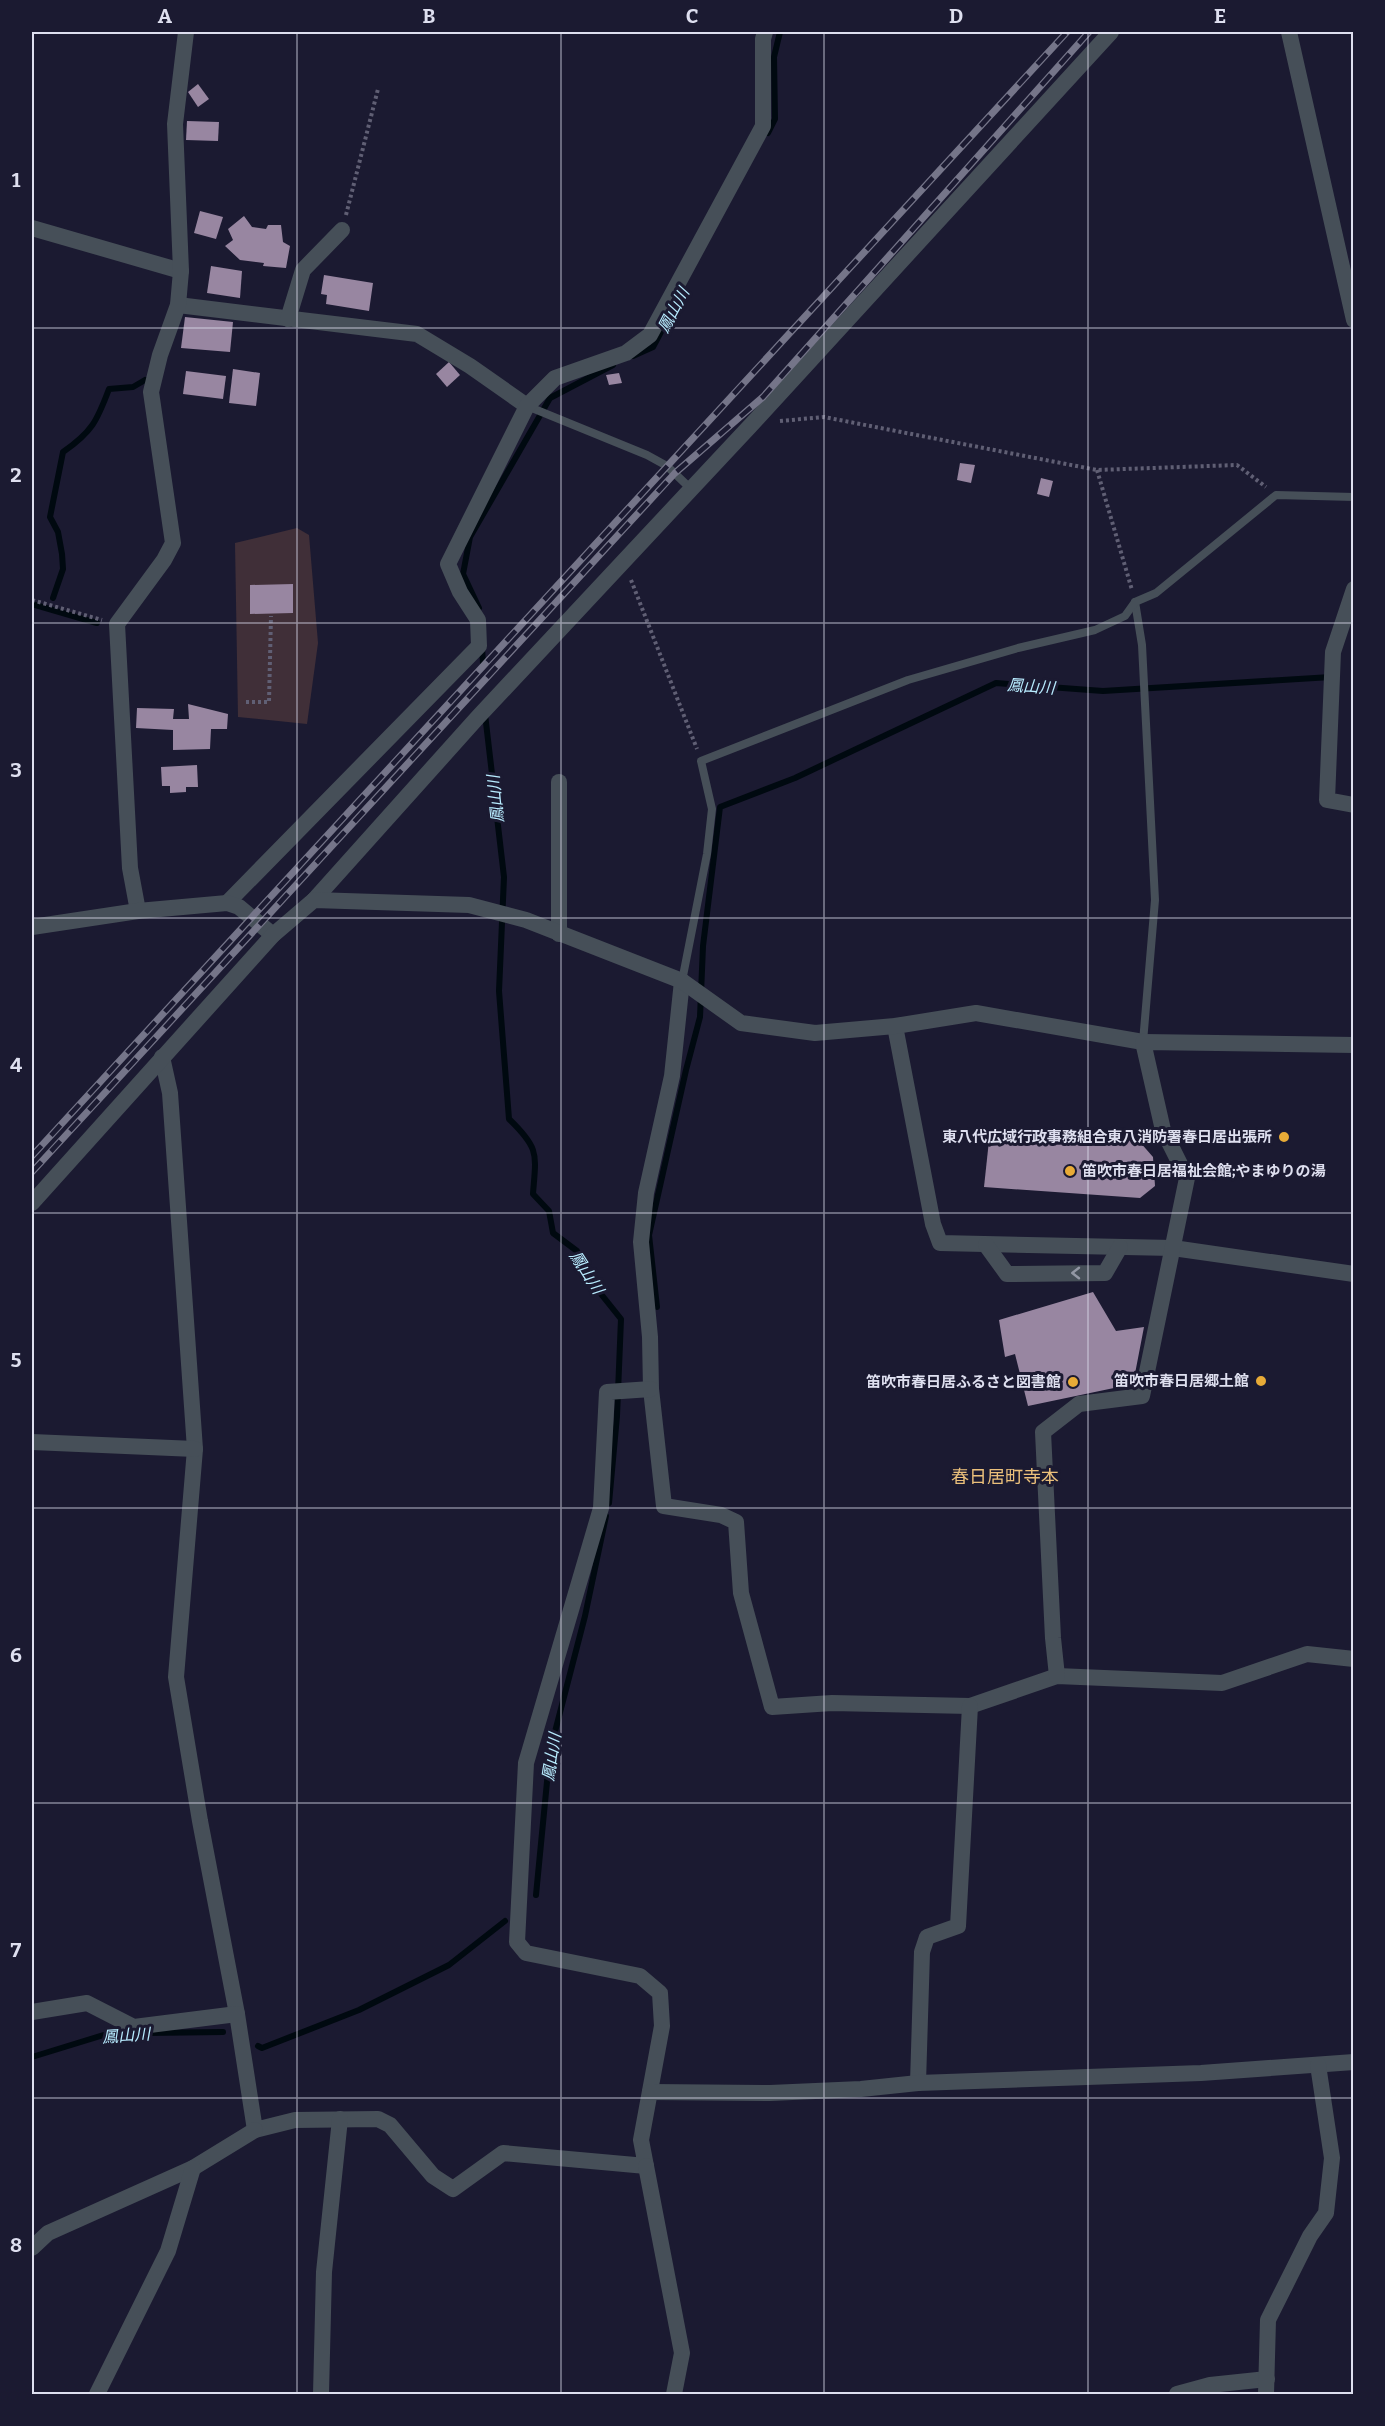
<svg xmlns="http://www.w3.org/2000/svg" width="1385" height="2426" viewBox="0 0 1385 2426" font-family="Bitter,'Noto Sans JP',serif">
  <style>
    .green { fill: #402f38 }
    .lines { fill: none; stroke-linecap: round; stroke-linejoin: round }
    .stream { stroke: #000910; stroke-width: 6 }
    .building { fill: #9886a1 }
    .path { stroke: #605f74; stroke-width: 4; stroke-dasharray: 3 3; stroke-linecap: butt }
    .service { stroke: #464f58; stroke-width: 8 }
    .minor { stroke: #464f58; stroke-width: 16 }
    .rail-casing { stroke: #757589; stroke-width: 7 }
    .rail { stroke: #1b1a31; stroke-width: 4.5; stroke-dasharray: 14; stroke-linecap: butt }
    .oneway { stroke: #9297a4 }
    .grid { fill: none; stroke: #dedfef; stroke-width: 1.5; stroke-opacity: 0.55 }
    .poi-dot { fill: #e8ab37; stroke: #1b1a31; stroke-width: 2 }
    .labels { text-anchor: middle; stroke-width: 6; stroke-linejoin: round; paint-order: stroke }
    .poi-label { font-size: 15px; font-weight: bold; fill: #dedfef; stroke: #1b1a31; text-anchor: end }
    .water-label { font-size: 16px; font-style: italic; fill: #b8ecff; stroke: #1b1a31 }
    .quarter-label { font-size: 18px; fill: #ebc07b; stroke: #1b1a31 }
    .neatline { fill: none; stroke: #dedfef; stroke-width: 2 }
    .grid-label { font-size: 20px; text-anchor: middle; font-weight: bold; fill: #dedfef }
  </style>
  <rect width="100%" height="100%" fill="#1b1a31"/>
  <path class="green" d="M297,528L309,535L318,643L307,724L238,717L235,543Z"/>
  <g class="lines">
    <g class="stream">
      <path d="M768,133L775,119L774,57L780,32"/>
      <path d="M633,356L653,347L672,311"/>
      <path d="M53,598L63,569L62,554L58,532L50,517L63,452C92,432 97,421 109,389L133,387L145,380"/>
      <path d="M32,604L97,623"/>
      <path d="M479,608L463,574L470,537L550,398L613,365"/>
      <path d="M482,648L483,663"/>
      <path d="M485,714L504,877L499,991L509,1119C540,1149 536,1154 533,1194L549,1211L553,1233L577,1251L593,1284L621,1319L617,1416L609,1503"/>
      <path d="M657,1307L649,1235L686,1070L700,1017L703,946L720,807L795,778L996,683L1103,691L1331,677"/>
      <path d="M536,1895L550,1751L585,1616L606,1516"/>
      <path d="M146,2033L223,2032"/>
      <path d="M258,2046L262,2048L359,2010L449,1965L505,1921"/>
      <path d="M32,2057L107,2034L136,2033"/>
    </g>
  </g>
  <g class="building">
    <path d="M198,84L209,99L198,107L188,92Z"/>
    <path d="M187,121L219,122L218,141L186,140Z"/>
    <path d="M200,211L223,217L216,239L194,233Z"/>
    <path d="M244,216L252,227L266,229L268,225H281L283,242L290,246L286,268L263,266L264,263L240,260L225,246L233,240L228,229Z"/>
    <path d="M211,266L242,271L240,298L207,293Z"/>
    <path d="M324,275L373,283L369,311L326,304L327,295L321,294Z"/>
    <path d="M185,317L233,322L230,352L181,348Z"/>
    <path d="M449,362L460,375L447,387L436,374Z"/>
    <path d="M233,369L260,373L256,406L229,403Z"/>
    <path d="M186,371L226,376L223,399L183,394Z"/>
    <path d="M619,373L622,383L609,385L606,375Z"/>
    <path d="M960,463L975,465L971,483L957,480Z"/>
    <path d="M1041,478L1053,481L1049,497L1037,494Z"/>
    <path d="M293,584V613L250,614V585Z"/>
    <path d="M188,704L228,714L227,729H211L210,749L173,750V730L136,728L137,708L174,709L173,719H189Z"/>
    <path d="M197,765L198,787H186V792L170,793V786H162L161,767Z"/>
    <path d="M990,1131L1139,1141L1153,1157L1155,1186L1140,1198L984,1187Z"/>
    <path d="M1093,1292L1116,1331L1144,1327L1133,1384L1028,1406L1015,1354L1005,1357L999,1320Z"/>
  </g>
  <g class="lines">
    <g class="path">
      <path d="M346,215L378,89"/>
      <path d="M780,421L824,417L1097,470L1237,465L1266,487"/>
      <path d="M1097,470L1132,590"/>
      <path d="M631,580L697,749"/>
      <path d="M32,600L102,620"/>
      <path d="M246,702H269L271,616"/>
    </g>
    <g class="service">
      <path d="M527,406L647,455L667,466L690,488"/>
      <path d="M1135,602L1142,645L1155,900L1143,1042"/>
      <path d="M682,981L707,854L712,809L701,761L908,680L1018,648L1095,630L1125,616L1135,602L1156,593L1276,495L1354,497"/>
    </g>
    <g class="minor">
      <path d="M1289,32L1354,320"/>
      <path d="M32,228L181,271"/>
      <path d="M178,305L417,334L470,366L527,406"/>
      <path d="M288,319L303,270L342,230"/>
      <path d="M1354,589L1333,652L1327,800L1354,805"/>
      <path d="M314,900L478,717L752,424L1111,32"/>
      <path d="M227,903L479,646L478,620L460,592L448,564L527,406L555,378L626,353L650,335L763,126V39L765,32"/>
      <path d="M138,911L130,868L117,624L164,560L173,543L151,392L160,355L178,305L181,271L175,124L186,32"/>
      <path d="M32,927L138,911L227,903L239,907L273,935"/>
      <path d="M559,934V782"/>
      <path d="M682,981L672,1076L646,1193L641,1242L650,1337L651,1389L664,1506L721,1515L736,1522L741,1593L772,1707L832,1703L970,1706L1057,1676L1222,1683L1307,1654L1354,1659"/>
      <path d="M895,1026L933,1224L940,1243L1173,1248L1354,1274"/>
      <path d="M162,1057L170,1093L195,1449L176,1677L200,1821L237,2014"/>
      <path d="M32,1203L273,935L314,900L469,905L526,920L682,981L741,1023L815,1033L895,1026L976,1013L1143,1042"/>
      <path d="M986,1245L1007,1274L1105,1273L1120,1247"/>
      <path d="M32,1442L195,1449"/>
      <path d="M1057,1676L1053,1638L1043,1432L1079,1404L1142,1396L1187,1178L1163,1130L1143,1042L1354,1045"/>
      <path d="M32,2012L87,2003L134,2027L237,2014L255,2130L295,2120L378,2119L390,2125L433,2176L453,2189L503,2153L646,2166L641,2140L662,2026L660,1993L640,1976L526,1953L517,1942L526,1763L601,1508L607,1392L651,1389"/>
      <path d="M918,2083L922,1952L927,1937L958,1926L970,1706"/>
      <path d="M650,2092L770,2093L861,2089L918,2083L1201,2073L1354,2062"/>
      <path d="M646,2166L682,2353L674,2394"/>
      <path d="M32,2248L48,2233L193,2168L255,2130"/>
      <path d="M97,2394L168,2251L193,2168"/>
      <path d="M321,2394L324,2272L340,2119"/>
      <path d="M1177,2394L1210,2385L1267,2379"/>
      <path d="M1266,2394L1268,2320L1310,2236L1326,2213L1332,2158L1318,2065"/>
    </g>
    <g class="rail-casing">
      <g id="rail">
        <path d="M32,1156L1067,32"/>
        <path d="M32,1172L675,473L763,397L1089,32"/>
      </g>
    </g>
    <use href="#rail" class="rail"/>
  </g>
  <defs><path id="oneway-chevron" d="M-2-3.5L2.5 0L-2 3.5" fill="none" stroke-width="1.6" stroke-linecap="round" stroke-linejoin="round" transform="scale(1.5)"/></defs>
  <use class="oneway" href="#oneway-chevron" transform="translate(1076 1273) rotate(180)"/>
  <path class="grid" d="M297,32V2394M561,32V2394M824,32V2394M1088,32V2394M32,328H1354M32,623H1354M32,918H1354M32,1213H1354M32,1508H1354M32,1803H1354M32,2098H1354"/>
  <g class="poi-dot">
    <circle cx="1284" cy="1137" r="6"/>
    <circle cx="1070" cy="1171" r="6"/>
    <circle cx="1261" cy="1381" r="6"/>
    <circle cx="1073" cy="1382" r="6"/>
  </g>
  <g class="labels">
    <g class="poi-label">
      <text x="1272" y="1142">東八代広域行政事務組合東八消防署春日居出張所</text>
      <text x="1082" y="1176" text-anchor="start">笛吹市春日居福祉会館;やまゆりの湯</text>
      <text x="1249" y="1386">笛吹市春日居郷土館</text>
      <text x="1061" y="1387">笛吹市春日居ふるさと図書館</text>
    </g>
    <g class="water-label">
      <text transform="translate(673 310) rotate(-62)" y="6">鳳山川</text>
      <text transform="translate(1031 686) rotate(4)" y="6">鳳山川</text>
      <text transform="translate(495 799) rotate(-96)" y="6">鳳山川</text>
      <text transform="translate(587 1272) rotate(57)" y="6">鳳山川</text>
      <text transform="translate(551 1757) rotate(-81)" y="6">鳳山川</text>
      <text transform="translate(126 2035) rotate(-4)" y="6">鳳山川</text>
    </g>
    <g class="quarter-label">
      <text x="1005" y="1483">春日居町寺本</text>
    </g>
  </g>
  <rect width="1385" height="2426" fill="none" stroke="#1b1a31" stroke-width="66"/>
  <rect x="33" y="33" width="1319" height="2360" class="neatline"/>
  <g class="grid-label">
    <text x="165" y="23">A</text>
    <text x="429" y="23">B</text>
    <text x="692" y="23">C</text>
    <text x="956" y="23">D</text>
    <text x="1220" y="23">E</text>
    <text x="16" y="187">1</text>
    <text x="16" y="482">2</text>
    <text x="16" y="777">3</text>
    <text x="16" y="1072">4</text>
    <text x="16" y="1367">5</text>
    <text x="16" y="1662">6</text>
    <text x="16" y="1957">7</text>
    <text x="16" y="2252">8</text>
  </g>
</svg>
